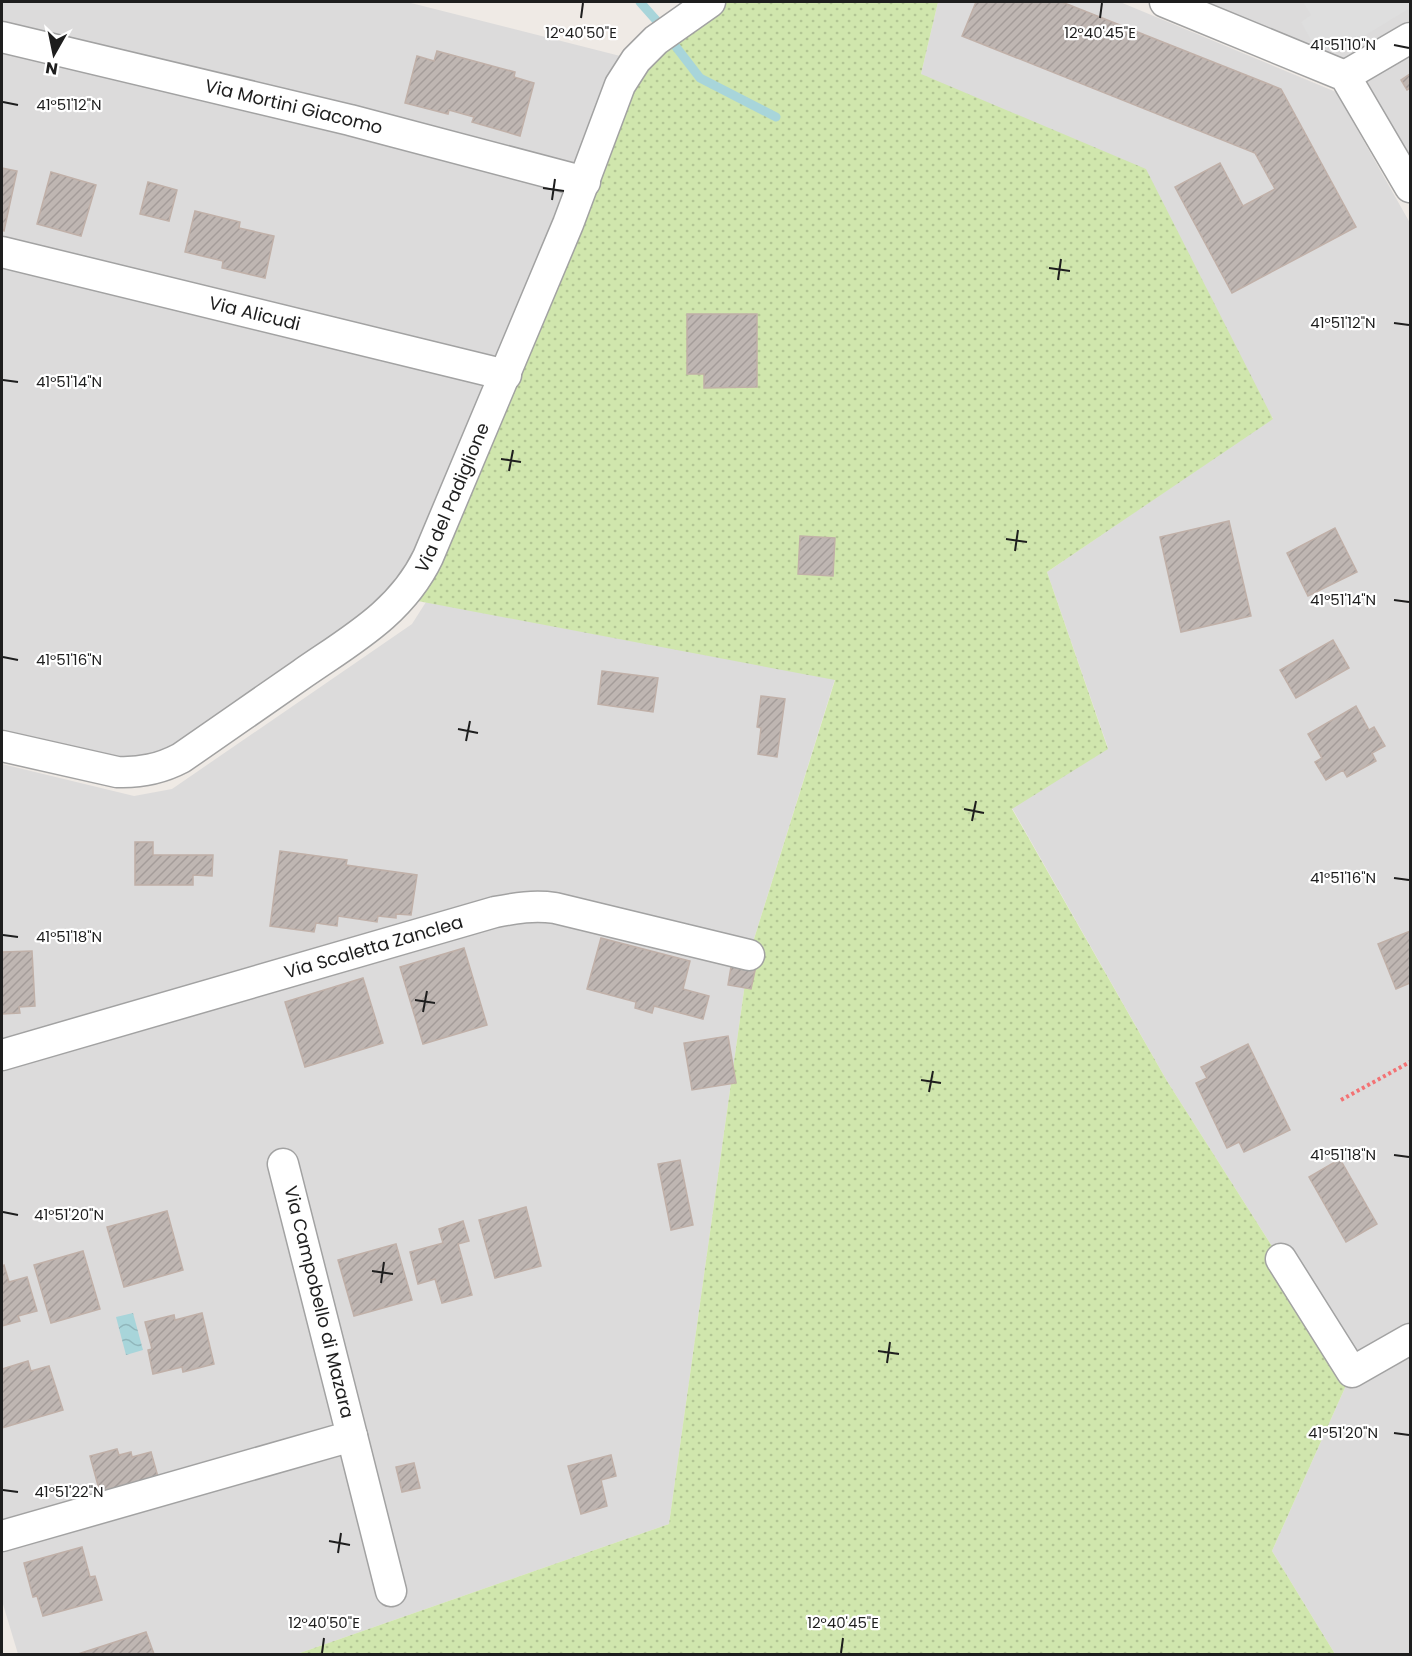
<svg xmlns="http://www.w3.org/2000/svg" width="1412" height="1656" viewBox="0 0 1412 1656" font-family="Poppins,sans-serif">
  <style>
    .residential { fill: #dcdbdb }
    .grass { fill: url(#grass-dots) }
    .parking { fill: #dedede }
    .water { fill: url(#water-waves) }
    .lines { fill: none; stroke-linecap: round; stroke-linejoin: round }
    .stream { stroke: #a8d5da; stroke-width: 9 }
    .building { fill: url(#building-hatch); stroke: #c0b0a8; stroke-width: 1.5 }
    .minor-casing { stroke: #a2a2a2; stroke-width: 33 }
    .path { stroke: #f37274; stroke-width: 4; stroke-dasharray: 3 3; stroke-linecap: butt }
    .minor { stroke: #fff; stroke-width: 30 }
    .ticks { fill: none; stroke: #1e1e1e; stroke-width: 2 }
    .labels { text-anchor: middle; stroke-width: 4.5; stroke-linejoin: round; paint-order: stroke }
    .street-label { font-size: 18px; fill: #1e1e1e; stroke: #fff }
    .ticks-label { font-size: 15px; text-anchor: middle; fill: #1e1e1e; stroke: #fff; stroke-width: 4.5; stroke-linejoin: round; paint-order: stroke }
  </style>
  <defs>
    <pattern id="grass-dots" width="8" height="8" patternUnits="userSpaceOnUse" patternTransform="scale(1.5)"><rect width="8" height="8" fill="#d0e6ad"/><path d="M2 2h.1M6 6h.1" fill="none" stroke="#b2c594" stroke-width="1.8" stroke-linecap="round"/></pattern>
    <pattern id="water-waves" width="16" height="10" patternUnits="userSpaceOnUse" patternTransform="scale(1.5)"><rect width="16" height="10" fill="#a8d5da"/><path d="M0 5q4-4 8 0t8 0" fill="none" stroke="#90b6bb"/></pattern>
    <pattern id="building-hatch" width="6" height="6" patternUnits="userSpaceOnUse" patternTransform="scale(1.5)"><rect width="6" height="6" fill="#bfb6b2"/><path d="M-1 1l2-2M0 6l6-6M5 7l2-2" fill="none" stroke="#a49c99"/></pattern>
  </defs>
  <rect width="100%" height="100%" fill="#efeae5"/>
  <g class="residential">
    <path d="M2,2H407L636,60L422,569L171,763L2,746Z"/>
    <path d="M938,2H1120L1336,92L1410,223V1654H1335L1272,1551L1352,1372L1167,1081L1012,808L1108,748L1047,572L1273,418L921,74Z"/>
    <path d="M1201,2H1410V20L1341,60Z"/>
    <path d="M1410,53V161L1362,81Z"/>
    <path d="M426,602L835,679L749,955L669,1524L297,1654H18L2,1601V764L134,796L172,789L412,624Z"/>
  </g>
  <path class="grass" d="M710,2H938L921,74L1146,169L1273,419L1047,572L1108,749L1012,809L1167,1081L1352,1372L1272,1551L1335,1654H297L669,1524L749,955L835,680L402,598L615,96Z"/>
  <path class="parking" d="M1303,2H1410V8L1341,50L1311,40L1301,22L1311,15Z"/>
  <path class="water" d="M133,1313L143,1350L126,1355L116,1317Z"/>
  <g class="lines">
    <g class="stream">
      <path d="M640,2L656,20"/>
      <path d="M673,43L700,78L776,117"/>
    </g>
  </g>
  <g class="building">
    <path d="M976,2H1062L1281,89L1356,227L1232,293L1175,187L1220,163L1243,206L1275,189L1255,153L962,36Z"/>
    <path d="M437,51L515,72L514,77L534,83L520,136L472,122L474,117L449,110L448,114L405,103L417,56L434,61Z"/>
    <path d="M1410,74V88L1407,90L1401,80Z"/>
    <path d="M2,168L17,171L4,231L2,230Z"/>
    <path d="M51,172L96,185L81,236L37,224Z"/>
    <path d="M148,182L177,190L169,221L140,214Z"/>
    <path d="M195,211L240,222L239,228L274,236L265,278L222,268L223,261L185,252Z"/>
    <path d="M687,314H757V387L704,388V374H687Z"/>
    <path d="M1229,521L1251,616L1181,632L1160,537Z"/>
    <path d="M1335,528L1357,572L1308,596L1287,553Z"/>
    <path d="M800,536L835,538L833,576L798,574Z"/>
    <path d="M1333,640L1349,668L1296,698L1280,670Z"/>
    <path d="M602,671L658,678L653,712L598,704Z"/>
    <path d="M761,696L785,699L777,757L758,754L761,728L757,727Z"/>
    <path d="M1356,706L1369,730L1374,727L1385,746L1372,753L1376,761L1347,777L1343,770L1326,780L1315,762L1322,758L1308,734Z"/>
    <path d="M135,842H153V855H213L212,876L193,875V885H135Z"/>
    <path d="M280,851L347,860L346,865L417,875L411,915L396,914V918L378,916L377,922L338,916L337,926L316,923L314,932L270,926Z"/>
    <path d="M1410,931V983L1396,989L1378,944Z"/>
    <path d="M601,938L690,961L683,989L709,996L703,1019L654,1006L652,1013L635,1008L636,1002L587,989Z"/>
    <path d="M464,948L487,1025L423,1044L400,967Z"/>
    <path d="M32,951L35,1006L19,1007L20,1013L2,1014V952Z"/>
    <path d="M732,961L756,966L751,989L728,985Z"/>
    <path d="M363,978L383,1043L305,1067L285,1002Z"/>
    <path d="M728,1036L736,1083L692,1090L684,1043Z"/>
    <path d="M1248,1044L1290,1130L1244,1152L1239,1142L1227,1148L1196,1083L1207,1078L1201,1067Z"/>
    <path d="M1340,1159L1377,1224L1346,1242L1309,1177Z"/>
    <path d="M680,1160L693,1225L671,1230L658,1164Z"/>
    <path d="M526,1207L541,1266L495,1278L479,1220Z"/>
    <path d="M167,1211L183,1270L124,1287L107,1227Z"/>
    <path d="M463,1221L469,1241L458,1244L472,1295L442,1303L435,1279L418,1284L410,1252L443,1243L439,1229Z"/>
    <path d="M396,1244L412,1300L354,1316L338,1260Z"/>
    <path d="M83,1251L100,1309L51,1323L34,1265Z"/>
    <path d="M4,1265L9,1282L27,1277L37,1311L18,1316L20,1321L2,1326V1266Z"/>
    <path d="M202,1313L214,1364L183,1372L182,1367L153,1374L148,1350L152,1349L145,1322L174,1315L175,1320Z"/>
    <path d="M28,1361L31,1371L49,1366L63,1410L2,1428V1369Z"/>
    <path d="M117,1449L119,1455L131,1452L132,1457L151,1452L158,1477L100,1493L90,1456Z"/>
    <path d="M611,1455L616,1476L601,1480L607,1506L581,1514L568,1466Z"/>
    <path d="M414,1463L420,1488L402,1492L396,1467Z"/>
    <path d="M82,1547L90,1577L95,1576L102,1600L43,1616L37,1596L33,1597L24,1563Z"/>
    <path d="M146,1632L154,1654H78Z"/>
  </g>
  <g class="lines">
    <g class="minor-casing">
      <g id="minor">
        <path d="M1165,2L1345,76L1410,187"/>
        <path id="s1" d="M2,37L350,120L585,182"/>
        <path d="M1345,76L1410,38"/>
        <path id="s2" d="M2,252L506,375"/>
        <path id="s3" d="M2,746L117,772C141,773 160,769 181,758C221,730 262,702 302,674C351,640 401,613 428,557L568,224L620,85L636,60L656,40L710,2"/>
        <path id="s4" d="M2,1055L495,912C516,908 534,905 555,908L749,955"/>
        <path d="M1281,1259L1352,1372L1410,1339"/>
        <path d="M352,1436L391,1591"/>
        <path d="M2,1536L352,1436L283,1164"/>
      </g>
    </g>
    <path class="path" d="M1341,1100L1410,1062"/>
    <use href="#minor" class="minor"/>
  </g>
  <path class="ticks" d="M581,18L583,3M1100,18L1102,3M1394,45L1409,48M3,102L18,105M543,188L564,191M552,200L555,179M1049,268L1070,271M1058,280L1061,259M1394,323L1409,325M3,380L18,382M501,459L521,462M509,471L513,450M1006,539L1027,542M1015,551L1018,530M1394,600L1409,602M3,657L18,660M458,729L478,733M466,741L470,721M964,809L984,813M972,821L976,801M1394,878L1409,880M3,935L18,937M415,1000L435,1003M423,1012L427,991M921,1080L941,1083M929,1092L933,1071M1394,1155L1409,1157M3,1212L18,1215M372,1271L393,1274M381,1283L384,1262M878,1351L899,1354M887,1363L890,1342M1394,1433L1409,1435M3,1490L18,1492M329,1541L350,1545M338,1553L341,1533M322,1653L324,1638M841,1653L843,1638"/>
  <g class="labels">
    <g class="street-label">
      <text dy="6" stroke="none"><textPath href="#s1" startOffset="300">Via Mortini Giacomo</textPath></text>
      <text dy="6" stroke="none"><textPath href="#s2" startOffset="260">Via Alicudi</textPath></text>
      <text dy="6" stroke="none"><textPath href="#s3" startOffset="570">Via del Padiglione</textPath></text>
      <text dy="6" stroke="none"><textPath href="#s4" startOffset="387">Via Scaletta Zanclea</textPath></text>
      <text transform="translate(319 1302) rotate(76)" y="6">Via Campobello di Mazara</text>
    </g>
  </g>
  <g class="ticks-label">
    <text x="581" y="38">12°40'50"E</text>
    <text x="1100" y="38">12°40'45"E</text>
    <text x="1343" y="50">41°51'10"N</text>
    <text x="69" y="110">41°51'12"N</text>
    <text x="1343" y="328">41°51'12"N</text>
    <text x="69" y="387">41°51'14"N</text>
    <text x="1343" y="605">41°51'14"N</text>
    <text x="69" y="665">41°51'16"N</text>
    <text x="1343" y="883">41°51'16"N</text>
    <text x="69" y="942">41°51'18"N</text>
    <text x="1343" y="1160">41°51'18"N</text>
    <text x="69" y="1220">41°51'20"N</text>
    <text x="1343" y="1438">41°51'20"N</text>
    <text x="69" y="1497">41°51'22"N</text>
    <text x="324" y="1628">12°40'50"E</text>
    <text x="843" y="1628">12°40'45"E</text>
  </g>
  <rect width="1412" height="1656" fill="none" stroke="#1e1e1e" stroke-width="6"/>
  <g transform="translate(54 54) rotate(189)" stroke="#ffffff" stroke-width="4.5" paint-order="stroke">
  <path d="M0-4.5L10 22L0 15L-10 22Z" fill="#1e1e1e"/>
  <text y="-9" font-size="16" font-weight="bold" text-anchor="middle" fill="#1e1e1e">N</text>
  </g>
</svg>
